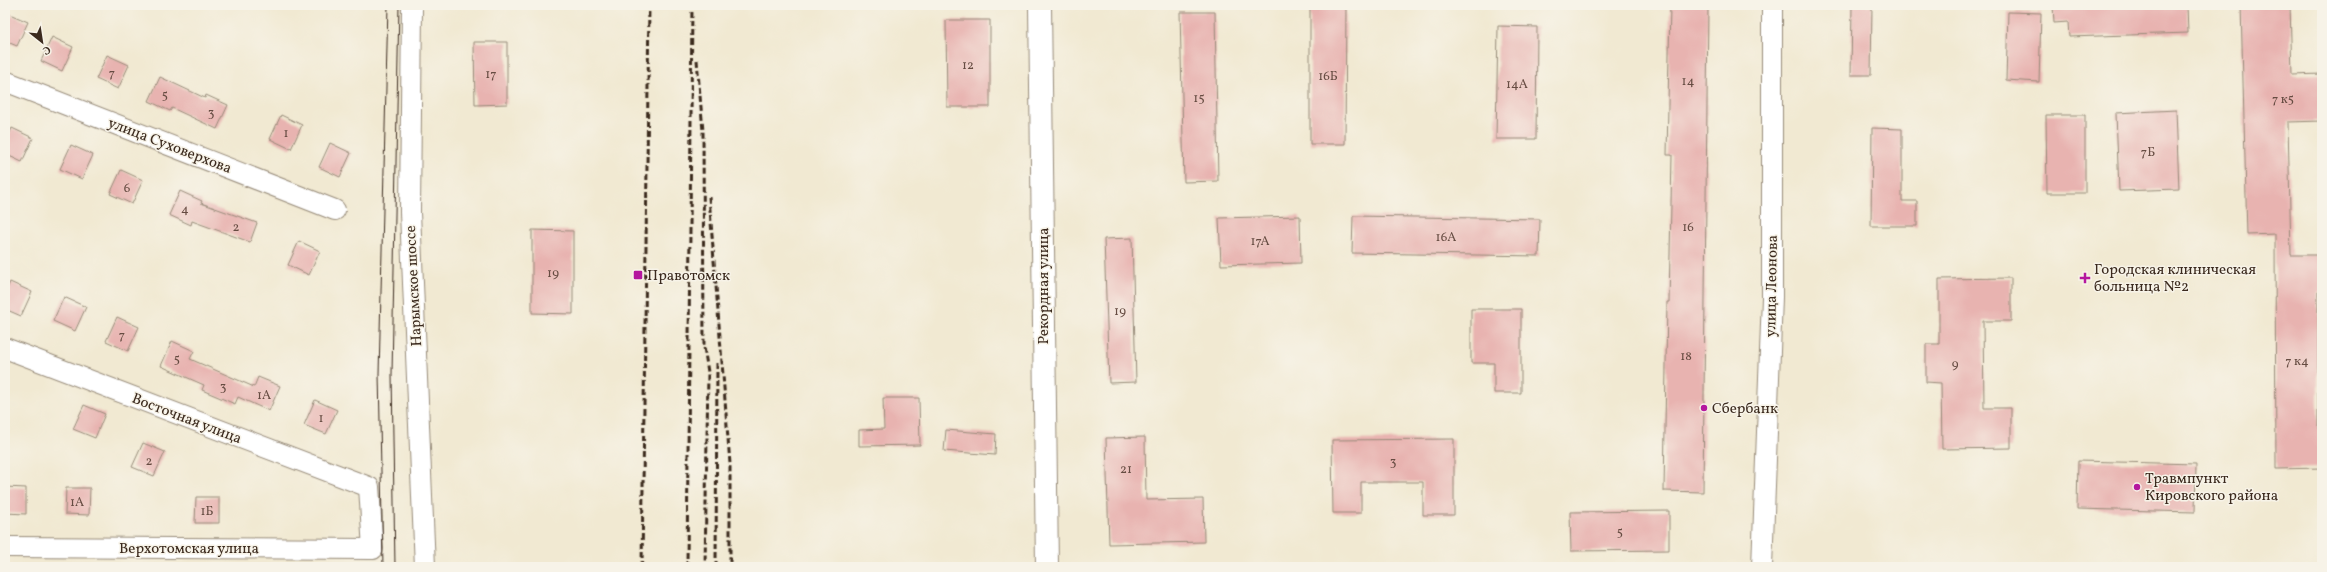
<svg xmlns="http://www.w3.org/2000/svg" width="2327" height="572" viewBox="0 0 2327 572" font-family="Vollkorn,serif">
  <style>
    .building { fill: #e8b3b0 }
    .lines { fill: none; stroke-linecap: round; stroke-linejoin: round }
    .minor-casing { stroke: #968a78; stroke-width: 22 }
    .major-casing { stroke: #968a78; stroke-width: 24 }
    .minor { stroke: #fff; stroke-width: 20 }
    .major { stroke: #fff; stroke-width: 22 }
    .tram { stroke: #3b2a1e; stroke-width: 1 }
    .rail { stroke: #3b2a1e; stroke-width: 3; stroke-dasharray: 6 3; stroke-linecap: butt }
    .poi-dot { fill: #b5179e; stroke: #f7f3e8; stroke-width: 1.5 }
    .labels { text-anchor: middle; stroke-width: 3; stroke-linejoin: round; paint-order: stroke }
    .number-label { font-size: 13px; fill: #664c42 }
    .street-label { font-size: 15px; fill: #3b2a1e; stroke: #f7f3e8 }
    .poi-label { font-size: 15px; fill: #3b2a1e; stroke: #f7f3e8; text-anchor: start }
  </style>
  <rect width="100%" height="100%" fill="#f7f3e8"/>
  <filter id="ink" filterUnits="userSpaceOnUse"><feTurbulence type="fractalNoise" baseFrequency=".025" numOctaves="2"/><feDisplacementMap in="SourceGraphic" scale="8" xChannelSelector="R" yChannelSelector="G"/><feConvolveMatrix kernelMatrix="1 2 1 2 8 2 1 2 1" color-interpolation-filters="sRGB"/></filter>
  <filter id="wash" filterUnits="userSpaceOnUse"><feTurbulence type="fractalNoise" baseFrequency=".012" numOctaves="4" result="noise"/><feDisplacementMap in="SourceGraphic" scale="16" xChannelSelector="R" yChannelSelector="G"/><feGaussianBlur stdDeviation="0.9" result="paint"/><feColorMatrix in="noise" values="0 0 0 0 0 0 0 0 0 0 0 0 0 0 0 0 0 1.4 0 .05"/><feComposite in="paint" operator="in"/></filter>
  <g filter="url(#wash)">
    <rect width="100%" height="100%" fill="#f1e9d2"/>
    <g id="blocks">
      <g class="building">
        <path d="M1310,5H1346L1345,144H1310Z"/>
        <path d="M1670,5H1708L1703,492L1664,491L1667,302H1669L1672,155H1667Z"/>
        <path d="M1852,5H1872L1871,75H1851Z"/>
        <path d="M2053,5H2187L2188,33L2069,37L2068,22L2054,23Z"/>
        <path d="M2241,5H2290L2292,75L2322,74V121L2288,122L2291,255H2322V292H2318V429H2322V468L2276,469L2275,234L2247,235Z"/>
        <path d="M5,12L28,22L17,46L5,41Z"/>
        <path d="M1180,12H1215L1218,181L1184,182Z"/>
        <path d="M2008,12L2041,13L2039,82L2006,80Z"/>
        <path d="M946,20H990V107H947Z"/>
        <path d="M1498,26L1537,27L1536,139H1496Z"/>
        <path d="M52,37L73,47L62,71L41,61Z"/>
        <path d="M474,42H507V104L475,105Z"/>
        <path d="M107,55L129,65L118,89L96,79Z"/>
        <path d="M160,77L205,98L206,95L228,105L217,129L172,108L170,111L149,101Z"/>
        <path d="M2176,110L2179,189L2119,191L2116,113Z"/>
        <path d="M281,115L302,125L291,149L270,139Z"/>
        <path d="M2046,115H2085V193H2047Z"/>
        <path d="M12,128L33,138L22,162L5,154V143Z"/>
        <path d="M1872,128L1902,129V201H1917V226H1871Z"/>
        <path d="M330,143L351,153L340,177L319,167Z"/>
        <path d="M71,145L93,155L82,179L60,169Z"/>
        <path d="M121,170L143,180L132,204L110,194Z"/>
        <path d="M180,191L202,201L201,203L257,223L250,242L192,221L191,225L169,215Z"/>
        <path d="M1300,216L1301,263L1221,265L1219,218Z"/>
        <path d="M1353,216L1540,219L1539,256L1352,253Z"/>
        <path d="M532,230L573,231V314L532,313Z"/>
        <path d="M1132,238L1136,382L1109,383L1104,239Z"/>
        <path d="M299,241L320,251L309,275L288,265Z"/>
        <path d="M2011,278V321H1983L1984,408H2011V448L1942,449L1941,383L1926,382V344H1939V279Z"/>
        <path d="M10,282L32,292L21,316L5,309V293Z"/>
        <path d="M64,297L86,307L75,331L53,321Z"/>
        <path d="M1471,309H1521V393H1494V363H1471Z"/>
        <path d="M117,317L139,327L128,351L106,341Z"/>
        <path d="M172,341L194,351L190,359L254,387L258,377L280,386L269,411L238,397L235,404L202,390L204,385L161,366Z"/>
        <path d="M883,398H919L920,445L859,446V430L884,429Z"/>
        <path d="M315,400L337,410L326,434L304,425Z"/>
        <path d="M84,405L105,414L95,438L73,429Z"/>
        <path d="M946,430L996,434L995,455L944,451Z"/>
        <path d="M1145,437L1146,500L1203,499L1204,542L1109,544L1106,438Z"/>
        <path d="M1454,439V515H1423V482H1361V513H1333L1332,440Z"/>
        <path d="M143,443L165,452L154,476L132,467Z"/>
        <path d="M2078,461L2196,464L2195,512L2077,509Z"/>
        <path d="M5,487L26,488V514L5,513Z"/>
        <path d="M66,488H90L89,515L65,514Z"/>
        <path d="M196,497H219V523H195Z"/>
        <path d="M1669,511V550L1571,551L1570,512Z"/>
      </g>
    </g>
  </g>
  <g filter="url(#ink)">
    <use href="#blocks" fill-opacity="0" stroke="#968a78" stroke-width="1"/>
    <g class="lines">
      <g class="minor-casing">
        <g id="minor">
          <path d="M412,5L410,212L425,567"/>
          <path d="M5,81L335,210"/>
          <path d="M5,348L369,487L373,549L5,547"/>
          <path d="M1762,567L1772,297V5"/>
        </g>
      </g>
      <g class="major-casing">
        <path id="major" d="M1040,5L1047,567"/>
      </g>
      <use href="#minor" class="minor"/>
      <use href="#major" class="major"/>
      <g class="tram">
        <path d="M383,567L379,374L388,5"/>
        <path d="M395,567L392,374L399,5"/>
      </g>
      <g class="rail">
        <path d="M697,60L703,131L704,347L708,372L705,567"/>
        <path d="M709,197L730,464V567"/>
        <path d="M642,567L649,5"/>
        <path d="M687,567L692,5"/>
        <path d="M716,567L717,361"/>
      </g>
    </g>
  </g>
  <g class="poi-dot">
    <rect x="633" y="270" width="10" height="10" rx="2"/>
    <path d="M2083 272h4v4h4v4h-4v4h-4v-4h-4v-4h4z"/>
    <circle cx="1704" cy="408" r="4"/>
    <circle cx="2137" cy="487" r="4"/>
  </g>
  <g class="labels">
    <g class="number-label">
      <text x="968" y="69">12</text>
      <text x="112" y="77">7</text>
      <text x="491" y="78">17</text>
      <text x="1328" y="80">16Б</text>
      <text x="1688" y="85">14</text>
      <text x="1517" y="88">14А</text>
      <text x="165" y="99">5</text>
      <text x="1199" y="102">15</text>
      <text x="2283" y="103">7 к5</text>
      <text x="211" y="117">3</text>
      <text x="286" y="137">1</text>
      <text x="2148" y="156">7Б</text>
      <text x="127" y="192">6</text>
      <text x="185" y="213">4</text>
      <text x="236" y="231">2</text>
      <text x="1688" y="231">16</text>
      <text x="1446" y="241">16А</text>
      <text x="1260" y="245">17А</text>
      <text x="553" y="277">19</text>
      <text x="1120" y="315">19</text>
      <text x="122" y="339">7</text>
      <text x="1686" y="360">18</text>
      <text x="177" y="363">5</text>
      <text x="2297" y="365">7 к4</text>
      <text x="1955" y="368">9</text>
      <text x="223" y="391">3</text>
      <text x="264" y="399">1А</text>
      <text x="321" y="422">1</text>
      <text x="149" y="465">2</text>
      <text x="1393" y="466">3</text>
      <text x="1126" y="473">21</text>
      <text x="77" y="506">1А</text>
      <text x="207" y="515">1Б</text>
      <text x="1620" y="536">5</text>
    </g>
    <g class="street-label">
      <text transform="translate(170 145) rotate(21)" y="5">улица Суховерхова</text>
      <text transform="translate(413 286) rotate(-93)" y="5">Нарымское шоссе</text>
      <text transform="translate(1043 286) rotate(-90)" y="5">Рекордная улица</text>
      <text transform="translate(1771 286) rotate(-89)" y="5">улица Леонова</text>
      <text transform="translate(187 418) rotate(21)" y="5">Восточная улица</text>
      <text x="189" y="553">Верхотомская улица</text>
    </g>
    <g class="poi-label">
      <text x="2094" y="274">Городская клиническая<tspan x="2094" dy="17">больница №2</tspan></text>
      <text x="647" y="280">Правотомск</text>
      <text x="1712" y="413">Сбербанк</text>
      <text x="2145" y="483">Травмпункт<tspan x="2145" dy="17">Кировского района</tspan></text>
    </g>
  </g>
  <rect width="2327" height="572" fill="none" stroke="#f7f3e8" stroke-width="20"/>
  <g transform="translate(42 42) rotate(150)" stroke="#f7f3e8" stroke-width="3" paint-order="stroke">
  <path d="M0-3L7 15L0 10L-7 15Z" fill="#3b2a1e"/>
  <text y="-6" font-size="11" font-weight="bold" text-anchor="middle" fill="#3b2a1e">С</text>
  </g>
</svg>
